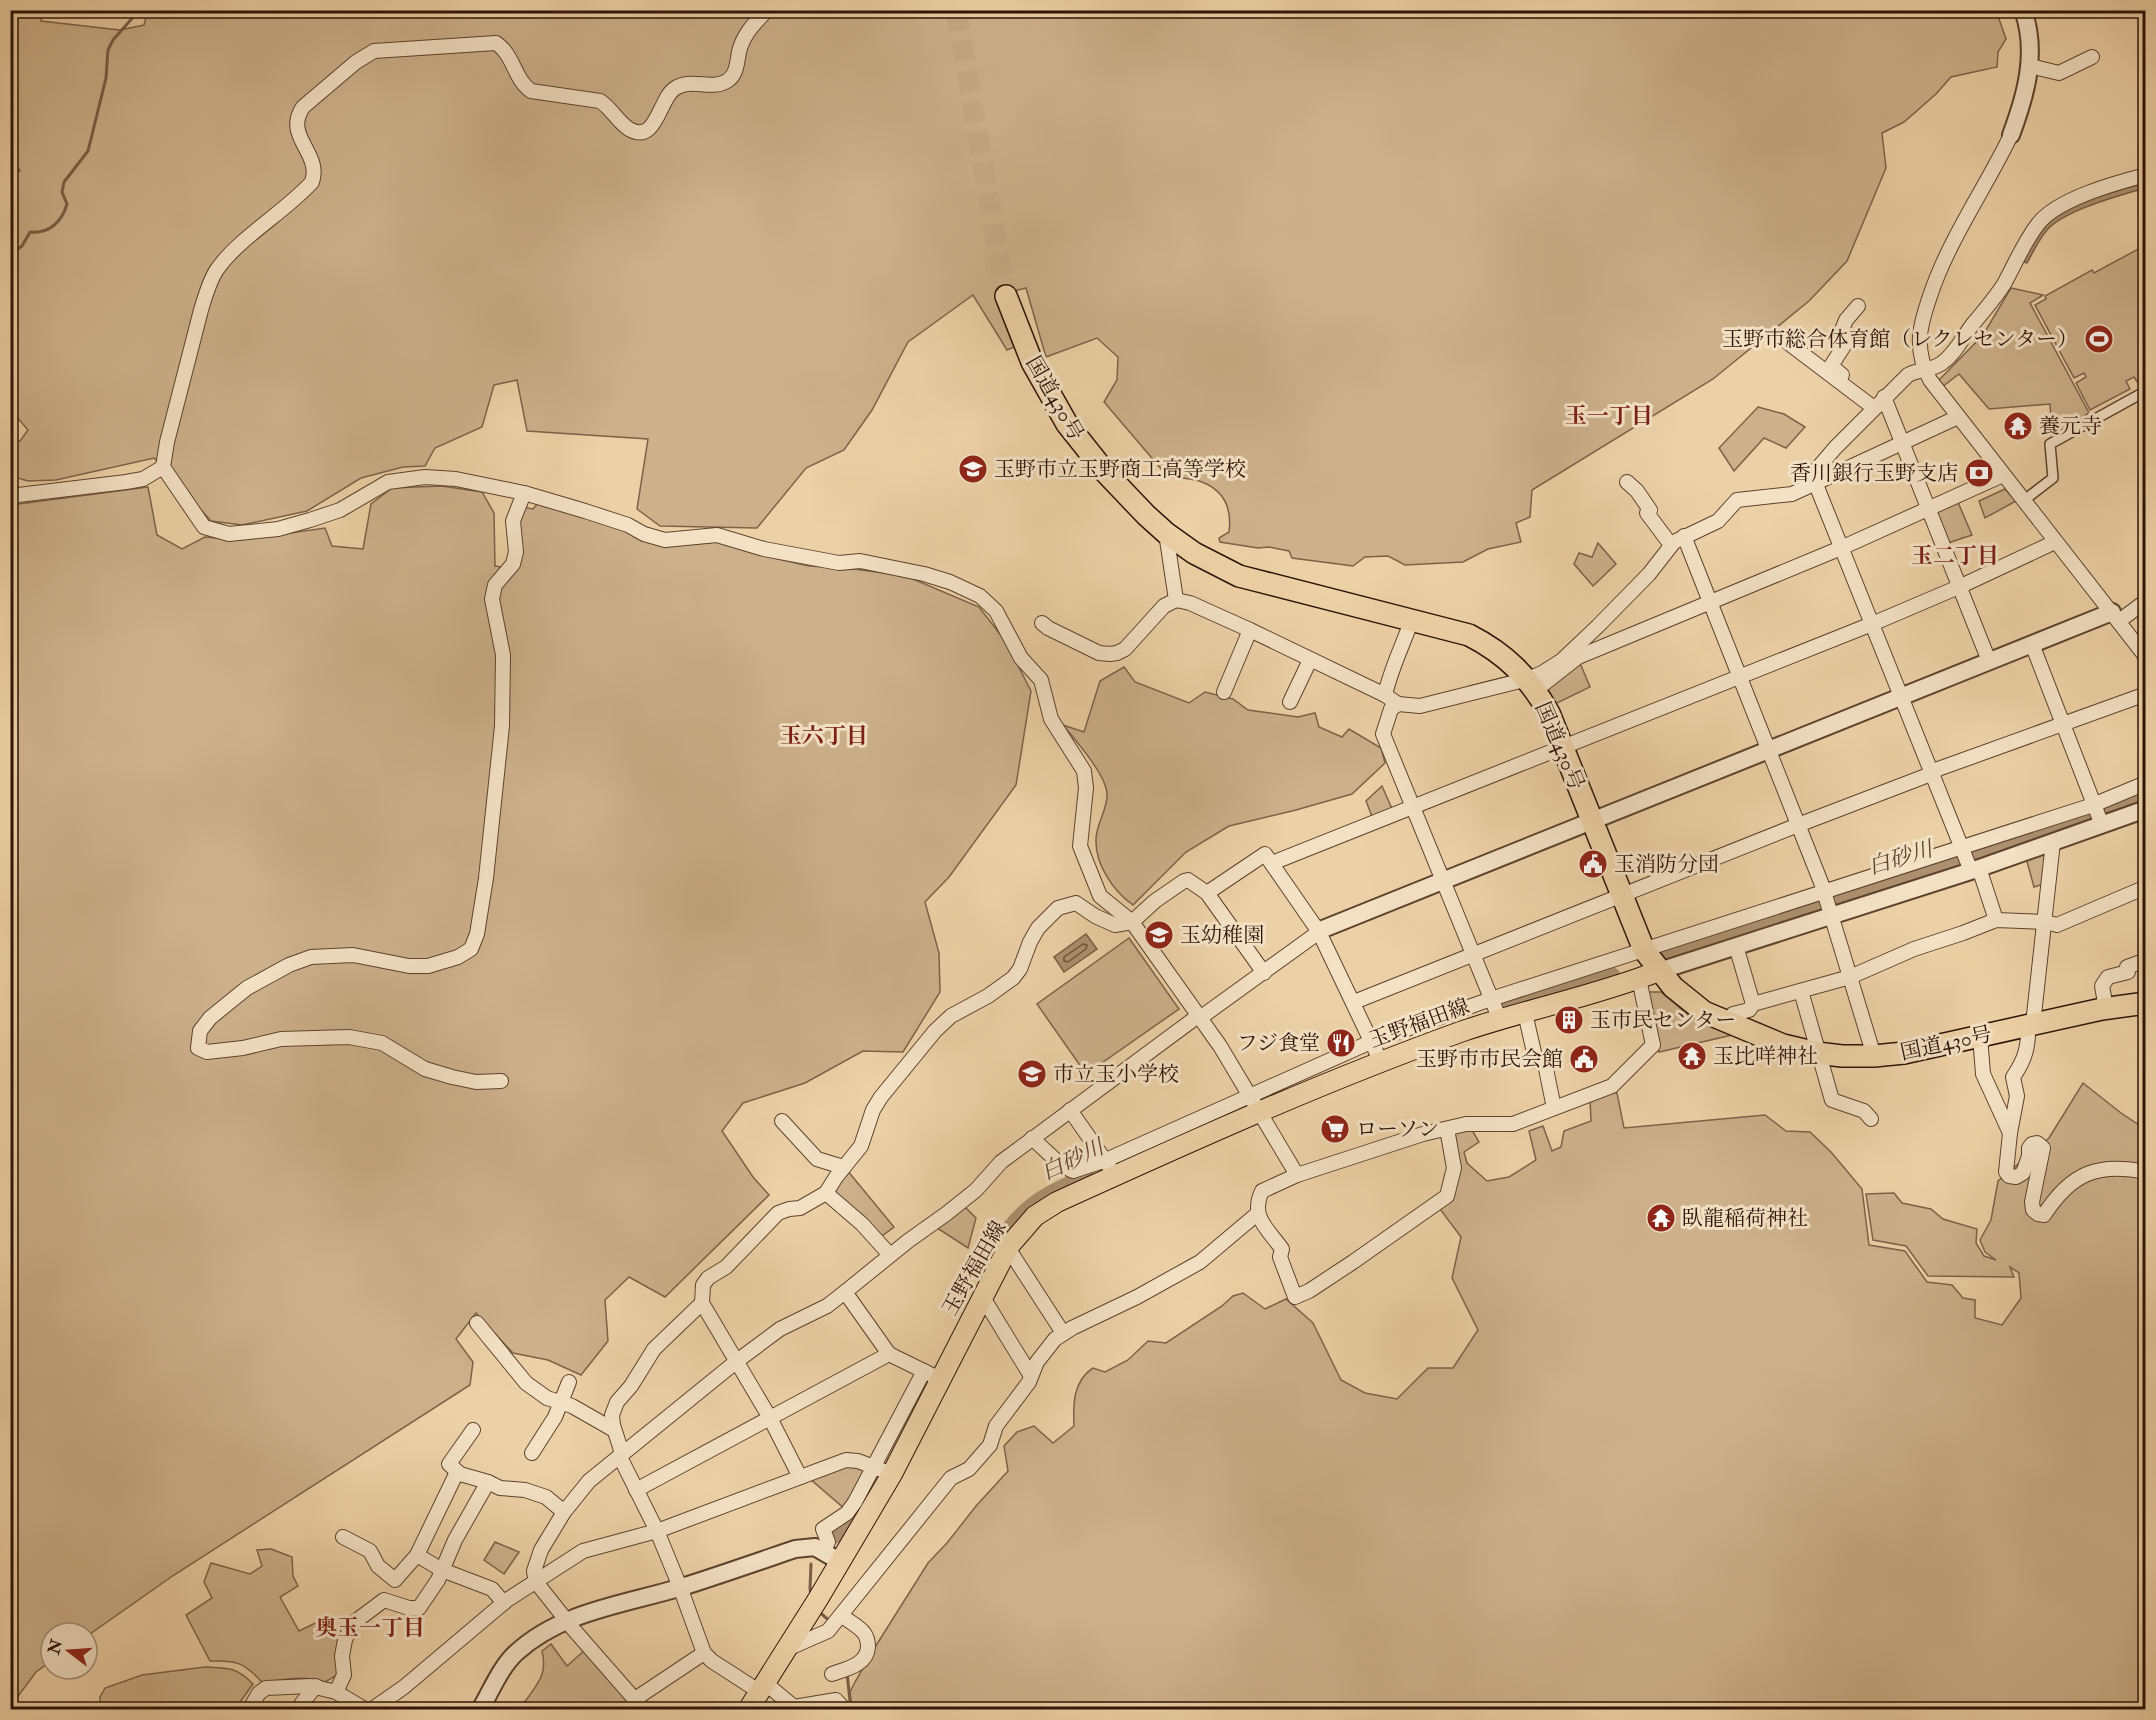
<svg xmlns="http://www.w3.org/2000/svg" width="2156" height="1720" viewBox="0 0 2156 1720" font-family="'IM FELL Double Pica','Noto Serif JP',serif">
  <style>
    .green { fill: #cdb18b; stroke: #7e6248; stroke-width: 1.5 }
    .water { fill: #ac906f; stroke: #7a5e45; stroke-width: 1.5 }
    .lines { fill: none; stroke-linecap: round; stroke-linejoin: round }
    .shore { stroke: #6d523a; stroke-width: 1.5 }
    .stream { stroke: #7a5e45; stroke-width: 3 }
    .river { stroke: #ac906f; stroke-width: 20 }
    .trunk-tunnel { stroke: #c7ab86; stroke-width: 21; stroke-dasharray: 21 10; stroke-linecap: butt }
    .pedestrian-casing { stroke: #5e422d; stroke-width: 12 }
    .minor-casing { stroke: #5e422d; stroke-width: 16 }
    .tertiary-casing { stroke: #5e422d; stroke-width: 20 }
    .primary-casing { stroke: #2e1305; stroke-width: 22 }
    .trunk-casing { stroke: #2e1305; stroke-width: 24 }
    .pedestrian { stroke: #f3e1c5; stroke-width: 9 }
    .minor { stroke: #f3e1c5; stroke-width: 14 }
    .tertiary { stroke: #f3e1c5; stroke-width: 16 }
    .primary { stroke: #edd1a6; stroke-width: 20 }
    .trunk { stroke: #edd1a6; stroke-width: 21 }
    .labels { text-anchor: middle; stroke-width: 6; stroke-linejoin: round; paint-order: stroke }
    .poi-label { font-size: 21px; fill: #2e1305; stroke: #f3e1c5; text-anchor: start }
    .street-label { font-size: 21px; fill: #2e1305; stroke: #f3e1c5 }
    .neighbourhood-label { font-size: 22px; font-weight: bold; fill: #7a1f14; stroke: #f3e1c5 }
    .water-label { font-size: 22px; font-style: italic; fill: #60452f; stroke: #f3e1c5 }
  </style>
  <rect width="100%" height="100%" fill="#edd1a6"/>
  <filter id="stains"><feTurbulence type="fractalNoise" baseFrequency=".00333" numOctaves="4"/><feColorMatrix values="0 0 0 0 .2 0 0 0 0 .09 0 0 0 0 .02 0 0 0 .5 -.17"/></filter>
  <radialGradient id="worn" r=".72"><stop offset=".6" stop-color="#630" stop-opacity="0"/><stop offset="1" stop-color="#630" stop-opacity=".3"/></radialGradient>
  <g class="green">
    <path d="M148,10H1999L1998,16L2006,39L1998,52L1997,67L1951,77L1936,94L1904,122L1882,133L1886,168L1847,261L1809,301L1713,379L1532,490L1530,517L1516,523L1521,542L1488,549L1463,562L1405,565L1388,556L1365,557L1353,566L1292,558L1289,551L1269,547L1258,548L1220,542L1219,538L1229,532C1232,509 1225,491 1202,482C1193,478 1179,478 1168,477L1104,402L1117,380L1118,357L1097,338L1046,357L1026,288L995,296L1014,347L1007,350L973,295L908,342L872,410L844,450L806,468L757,528L660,526L637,509L648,439L527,431L517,380L494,385L482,427L435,448L425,466L403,467L361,478L307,511L242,525L211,521L154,458L56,480L28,481L11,476L10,444L20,441L28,430L10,409V279L12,276L11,170L20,171L11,153V11H42L41,21L120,30L144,25Z"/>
    <path d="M2142,247L2146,255L2145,379L2138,383L2134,377L2126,381L2130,389L2090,410L2076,383L2086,377L2084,373L2074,378L2035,305L2046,299L2045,296L2092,270L2094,273Z"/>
    <path d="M2011,288L2043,295L2030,303L2089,413L2057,432L2052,433L2050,404L1989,409L1959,374L1942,387L1938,381L1983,335Z"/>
    <path d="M1758,407L1784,414L1805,427L1786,448L1764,438L1734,471L1719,448Z"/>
    <path d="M442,486L482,492L494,513L495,566L515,569L517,521L523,507L533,509L539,502L624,528L710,539L756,554L809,566L847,568L906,576L979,607L1006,642L1031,691L1016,785L949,877L925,902L939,953L940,992L903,1052L863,1051L805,1083L743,1103L722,1131L753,1177L769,1195L665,1297L629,1277L605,1300L608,1341L581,1375L548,1360L513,1353L476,1313L456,1339L473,1362L470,1385L174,1575L87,1636V1633H51V1661L36,1672L10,1707L11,505L148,487L157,535L182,549L205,537L241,540L325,528L332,546L363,549L371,504L392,488Z"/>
    <path d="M2005,489L2016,501L1985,518L1979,501Z"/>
    <path d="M1957,500L1972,535L1948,543L1934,509Z"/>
    <path d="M1598,543L1616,564L1593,586L1574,564L1579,553L1592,557Z"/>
    <path d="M1580,663L1590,687L1553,705L1546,686Z"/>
    <path d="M1124,667L1135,682L1189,703L1205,692L1233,699L1248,710L1298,717L1315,713L1319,727L1342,737L1349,729L1381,748L1385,763L1352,794L1296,810L1229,826L1186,852L1133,905C1113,891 1095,864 1096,839C1096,824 1108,809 1107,794C1106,774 1075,740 1063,725L1084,732L1100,681Z"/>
    <path d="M1382,786L1393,811L1373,819L1366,801Z"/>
    <path d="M2044,853L2047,855L2044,884L2034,887L2026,858Z"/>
    <path d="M1129,938L1179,1009L1086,1074L1037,1004Z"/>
    <path d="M1645,992H1661L1692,1018L1732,1035L1659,1052Z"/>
    <path d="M2083,1083L2121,1113L2145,1129V1709L852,1710L850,1692L855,1682L877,1644L928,1563L947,1543L976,1506L1008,1471L1004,1446L1017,1432L1034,1426L1053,1443L1074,1426C1073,1404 1073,1381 1093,1368L1105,1372L1128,1360L1148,1341L1166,1343L1222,1306L1233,1296L1243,1293L1265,1309L1286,1299L1313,1323L1341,1380L1365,1393L1397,1399L1428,1368H1453L1478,1330L1452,1278L1461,1237L1440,1209L1453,1199L1451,1135L1462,1129L1472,1130L1479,1142L1464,1152L1467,1163L1487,1181L1509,1177L1536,1160L1529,1131L1543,1126L1552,1151L1561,1147L1564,1131L1591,1121L1590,1099L1609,1091L1617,1093L1624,1128L1765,1115L1786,1131L1810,1132L1831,1152L1862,1189L1869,1245L1905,1251L1927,1282L1952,1285L1963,1298L1975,1300V1318L2002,1325L2021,1298L2019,1273L2010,1267L2014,1277L1928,1276L1906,1246L1873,1240L1866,1194L1894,1193L1902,1203L1931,1209L1943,1219L1977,1229L1976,1243L1984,1256L1996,1260L1985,1252L1980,1240L1991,1220L1998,1181L2049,1138Z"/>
    <path d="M847,1170L894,1227L879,1238L832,1195Z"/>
    <path d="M963,1205L976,1218L968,1248L934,1226Z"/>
    <path d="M850,1464L871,1468L845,1509L809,1478Z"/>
    <path d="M495,1542L519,1552L504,1574L484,1560Z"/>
    <path d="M271,1549L292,1557L293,1576L298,1586L280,1597L299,1631L328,1617L340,1636L339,1674L325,1682C305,1675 283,1679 263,1683C244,1663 238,1660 210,1661L186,1615L212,1598L204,1582L211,1563L250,1574L262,1566L257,1550Z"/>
    <path d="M551,1644L567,1666L585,1650L638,1709H534L524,1703C537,1684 548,1675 542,1651Z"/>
    <path d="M205,1667C228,1668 237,1667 253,1684L235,1709H100V1697L105,1688L142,1675Z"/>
  </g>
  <g class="water">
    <path d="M2145,183V188C2118,196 2065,210 2047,230C2039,239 2033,252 2027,263L2022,261C2028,250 2034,237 2042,228C2064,203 2113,192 2145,183Z"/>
    <path d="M1086,934L1097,949L1064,972L1054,957Z"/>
  </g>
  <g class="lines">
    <path class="shore" d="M1083,944L1087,945L1086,949L1068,962L1064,961V957Z"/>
    <g class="stream">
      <path d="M10,254L22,246L30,232C49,234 62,222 67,204L62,192L64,182L88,151L106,78L108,50L113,40L135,15"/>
      <path d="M1469,687L1512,676"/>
      <path d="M811,1564L810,1588L811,1596"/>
      <path d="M818,1611L831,1622"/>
      <path d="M847,1673L851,1710"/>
    </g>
    <g class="river">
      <path d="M1667,954C1827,905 1990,861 2146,797"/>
      <path d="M1510,1007L1610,976"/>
      <path d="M1000,1246C1022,1209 1047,1195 1086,1179"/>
      <path d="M833,1534C849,1524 859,1514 869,1498"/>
    </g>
    <path class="trunk-tunnel" d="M956,10L1006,296"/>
    <g class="pedestrian-casing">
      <path id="pedestrian" d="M2023,501L2053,478L2050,444L2146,391"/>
    </g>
    <g class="minor-casing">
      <g id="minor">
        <path d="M767,10C755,23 743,34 739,52C737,62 737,75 727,81C711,91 690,77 674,89C659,100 656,145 629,129C618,122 611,108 600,101L531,91C514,79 514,55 496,43L374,51L356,62L303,107C283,137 322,152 312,182C285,212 237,239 216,271C209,282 205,297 201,310L167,442L163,467L204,527L229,534L278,529L310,520L340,510L388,482L425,477L456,479L524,493L585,511L628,525L644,534L665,540L717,535L764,549L839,563L860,561L924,574L950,582L980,596L996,611L1021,658L1041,680L1051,719L1084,771L1086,788L1080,846L1100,896L1132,922L1220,1046L1297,1175"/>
        <path d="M2030,66L2059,73L2092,57"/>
        <path d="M2011,135C1985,189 1949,239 1930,296C1926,308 1921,322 1920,336C1919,351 1923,367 1930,380L2146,657"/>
        <path d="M1783,339L1874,408"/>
        <path d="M1842,375L1831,366L1849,338L1842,330L1846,320L1858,306"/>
        <path d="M1884,397L1989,661"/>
        <path d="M1627,482L1637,491L1650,510L1647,513L1671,545"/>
        <path d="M10,496L126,482L143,479L163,467"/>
        <path d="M1684,536L1822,885L1874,1056"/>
        <path d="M1176,600L1190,603L1250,630L1385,695L1398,704L1420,706L1528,679L1542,673L1561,661L1598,626L1649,574L1674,542L1718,521L1737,500L1792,494L1958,417"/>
        <path d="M2119,621L2146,601"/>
        <path d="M1042,623L1048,628L1099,653L1110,654L1117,653L1125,649L1164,606L1176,600L1166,533"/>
        <path d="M2032,644L2102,825"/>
        <path d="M1536,690L1578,657L1841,548L2003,475"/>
        <path d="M1224,692L1250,630"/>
        <path d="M1385,695C1391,668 1403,645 1412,619"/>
        <path d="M1290,702L1310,660"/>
        <path d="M1398,704L1391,709L1383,734L1500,1020"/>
        <path d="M1272,863L1872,624L1961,586L2055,542"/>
        <path d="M1979,868L1996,920"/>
        <path d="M1971,871L1815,482L1817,469L1835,448L1908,375C1919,369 1931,371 1942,363C1955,354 1963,337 1973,324C1984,311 1995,298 2004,284C2015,264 2024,242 2038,224C2057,199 2115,183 2146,175"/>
        <path d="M1207,893L1265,854L1319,932L1381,1062"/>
        <path d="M1736,946L1753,1004L1850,977L1914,949L1963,933L1996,920L2045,922L2057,925L2146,887"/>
        <path d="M2127,967L2146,960"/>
        <path d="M1801,991L1832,1100L1864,1111L1871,1119"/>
        <path d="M1354,1002L1798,825L1931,774L1938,769L2146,694"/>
        <path d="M2106,1008L2102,986L2108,977L2128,972"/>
        <path d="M1525,1013L1536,1061L1544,1059L1554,1108"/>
        <path d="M1200,1018L1319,932"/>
        <path d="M1729,1023L1733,1014L1749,1010L1753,1004"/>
        <path d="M2033,1024L2053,842"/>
        <path d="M2028,1025C2029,1046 2025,1060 2013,1077L2017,1096L2010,1133L2006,1172L2009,1176L2016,1177L2023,1173L2029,1156V1148L2032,1144L2037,1143L2043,1148L2032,1202L2033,1210L2038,1214L2044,1215C2071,1173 2098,1162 2146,1172"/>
        <path d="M1980,1036L1983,1074L2010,1133"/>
        <path d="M501,1081L476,1082L452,1077L425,1069L382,1043L349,1037L281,1039L243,1048L207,1052L198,1048L200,1031L210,1018L247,988L289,965L311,957L353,955L409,966H428L458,957L471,949L477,934L486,878L502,726L503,655L492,599L495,585L513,564L516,552L513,521L524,493"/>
        <path d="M1070,1110L1109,1166"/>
        <path d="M782,1121L817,1159L843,1167"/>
        <path d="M1447,1129L1454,1168L1447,1196L1353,1262L1309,1291L1295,1297L1280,1257L1282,1249C1267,1228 1250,1217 1262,1191L1297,1175L1423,1134L1466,1124H1513L1612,1086L1653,1045L1639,979"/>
        <path d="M1032,1138L1061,1165L1073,1171L1106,1160L1373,1041L1491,999L2093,805L2146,783"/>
        <path d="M826,1193L862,1224L890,1255"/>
        <path d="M1008,1248L1063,1333"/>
        <path d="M845,1292L889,1354"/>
        <path d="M982,1296L1031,1376"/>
        <path d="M702,1303L654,1349L631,1386L617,1402L612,1415L613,1425L621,1450L620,1457L657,1531L680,1587L704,1653L712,1661L760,1692"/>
        <path d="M477,1323L526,1383L547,1398L572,1406L614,1430"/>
        <path d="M473,1430L449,1464L460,1474L488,1482L500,1488L525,1490L546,1497L564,1512"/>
        <path d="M532,1453L555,1417L569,1382"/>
        <path d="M800,1477L770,1418L702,1303L703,1285L708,1278L726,1267L778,1213L789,1209L800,1208L826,1193L836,1177L861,1146L873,1110L881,1097L935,1031L951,1016L988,996L1013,978L1020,969L1030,942L1038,928L1058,908L1076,903L1095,916L1115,925L1132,922L1155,901L1184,881L1188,880L1207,893L1264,973"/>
        <path d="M636,1490L889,1354L940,1379"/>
        <path d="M343,1537L370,1551L378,1566L395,1580L417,1555L457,1472"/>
        <path d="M824,1551L828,1542L823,1529L847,1513L855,1502L924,1371"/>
        <path d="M417,1555L442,1570L492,1589L504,1603"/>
        <path d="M787,1649L828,1631L951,1478L969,1469L990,1445L996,1426L1029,1382L1037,1362L1055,1339L1072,1328L1137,1297L1200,1262L1257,1214"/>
        <path d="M832,1674C846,1669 867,1665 868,1647C868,1642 867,1637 864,1633C859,1626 848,1621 841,1615"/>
        <path d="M765,1683L794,1707L836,1700L845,1710"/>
        <path d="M336,1692L344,1675L342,1656L345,1640L352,1624L384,1600L409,1608H419L438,1580L455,1540L488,1482"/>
        <path d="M635,1699L704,1653"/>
        <path d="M249,1710L259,1693L266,1688L311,1686L336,1692L366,1710"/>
        <path d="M300,1710L302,1703L316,1686"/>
        <path d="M371,1710L404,1687L507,1600L583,1551L657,1531L846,1460L858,1461L892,1474"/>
        <path d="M644,1710L574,1630L536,1582L534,1571L541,1550L564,1512L589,1481L737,1361L780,1329L827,1306L845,1292L908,1241L946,1214L976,1190L1001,1162L1198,1016"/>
      </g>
    </g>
    <g class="tertiary-casing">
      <g id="tertiary">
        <path d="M2011,135C2026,95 2038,52 2023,10"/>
        <path d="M1319,932L1323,929L2112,612"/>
        <path d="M1659,971L1971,871L2146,809"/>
        <path d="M480,1710C491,1691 501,1666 517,1652C562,1611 626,1604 682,1587C720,1575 757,1562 795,1549L815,1547L839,1561"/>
      </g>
    </g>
    <g class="primary-casing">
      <path id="primary" d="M748,1710L818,1599L892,1474L1009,1246L1035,1216L1057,1202C1191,1141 1324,1081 1463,1031C1528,1009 1595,996 1659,971"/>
    </g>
    <g class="trunk-casing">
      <path id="trunk" d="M1006,296L1032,362L1067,424L1106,473L1146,515L1166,533L1194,553L1239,576L1469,635C1506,654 1529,677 1549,713L1644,950L1673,987L1704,1012L1783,1045L1817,1053L1842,1056H1874L1904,1053L2102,1009L2146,1003"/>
    </g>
    <use href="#pedestrian" class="pedestrian"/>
    <use href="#minor" class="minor"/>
    <use href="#tertiary" class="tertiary"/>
    <use href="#primary" class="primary"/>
    <use href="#trunk" class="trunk"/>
  </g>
  <defs>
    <g id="stadium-disc" transform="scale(1.5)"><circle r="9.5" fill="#8f2418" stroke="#f3e1c5"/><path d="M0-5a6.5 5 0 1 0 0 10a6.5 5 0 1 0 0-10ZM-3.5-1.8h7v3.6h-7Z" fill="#fff"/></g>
    <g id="temple-disc" transform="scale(1.5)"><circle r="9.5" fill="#8f2418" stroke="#f3e1c5"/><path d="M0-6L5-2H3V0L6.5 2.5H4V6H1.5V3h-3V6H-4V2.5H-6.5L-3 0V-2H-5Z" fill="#fff"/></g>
    <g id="school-disc" transform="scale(1.5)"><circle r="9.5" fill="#8f2418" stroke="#f3e1c5"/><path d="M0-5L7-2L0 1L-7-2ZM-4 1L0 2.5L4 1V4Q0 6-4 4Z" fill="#fff"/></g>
    <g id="bank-disc" transform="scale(1.5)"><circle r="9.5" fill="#8f2418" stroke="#f3e1c5"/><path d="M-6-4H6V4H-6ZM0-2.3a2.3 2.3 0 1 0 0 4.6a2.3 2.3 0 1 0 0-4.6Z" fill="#fff"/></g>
    <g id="civic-disc" transform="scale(1.5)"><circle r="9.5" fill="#8f2418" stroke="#f3e1c5"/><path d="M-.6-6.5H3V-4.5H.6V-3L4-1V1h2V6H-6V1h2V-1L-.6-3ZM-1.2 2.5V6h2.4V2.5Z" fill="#fff"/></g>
    <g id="building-disc" transform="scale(1.5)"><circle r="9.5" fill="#8f2418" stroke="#f3e1c5"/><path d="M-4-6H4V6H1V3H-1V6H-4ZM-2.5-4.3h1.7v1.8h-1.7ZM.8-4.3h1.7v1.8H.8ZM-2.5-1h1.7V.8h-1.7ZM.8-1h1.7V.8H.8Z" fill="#fff"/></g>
    <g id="restaurant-disc" transform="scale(1.5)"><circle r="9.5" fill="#8f2418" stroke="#f3e1c5"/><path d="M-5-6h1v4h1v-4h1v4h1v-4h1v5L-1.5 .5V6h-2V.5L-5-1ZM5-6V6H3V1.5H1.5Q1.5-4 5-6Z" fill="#fff"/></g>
    <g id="supermarket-disc" transform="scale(1.5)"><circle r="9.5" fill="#8f2418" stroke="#f3e1c5"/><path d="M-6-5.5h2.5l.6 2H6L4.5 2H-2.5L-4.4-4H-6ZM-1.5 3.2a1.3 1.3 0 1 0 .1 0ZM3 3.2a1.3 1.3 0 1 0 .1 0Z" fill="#fff"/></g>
  </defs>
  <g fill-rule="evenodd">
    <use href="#stadium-disc" x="2099" y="339"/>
    <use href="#temple-disc" x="2018" y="426"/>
    <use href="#school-disc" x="973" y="469"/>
    <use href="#bank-disc" x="1979" y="473"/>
    <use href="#civic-disc" x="1593" y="864"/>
    <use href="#school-disc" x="1159" y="935"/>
    <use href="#building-disc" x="1569" y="1020"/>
    <use href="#restaurant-disc" x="1341" y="1043"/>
    <use href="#temple-disc" x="1692" y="1056"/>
    <use href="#civic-disc" x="1584" y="1059"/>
    <use href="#school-disc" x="1032" y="1074"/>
    <use href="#supermarket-disc" x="1335" y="1129"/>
    <use href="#temple-disc" x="1661" y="1218"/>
  </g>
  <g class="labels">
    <g class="poi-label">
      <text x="2078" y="346" text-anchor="end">玉野市総合体育館（レクレセンター）</text>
      <text x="2039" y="433">養元寺</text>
      <text x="994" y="476">玉野市立玉野商工高等学校</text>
      <text x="1958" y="480" text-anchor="end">香川銀行玉野支店</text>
      <text x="1614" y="871">玉消防分団</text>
      <text x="1180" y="942">玉幼稚園</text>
      <text x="1590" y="1027">玉市民センター</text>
      <text x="1320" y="1050" text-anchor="end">フジ食堂</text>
      <text x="1713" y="1063">玉比咩神社</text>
      <text x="1563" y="1066" text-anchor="end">玉野市市民会館</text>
      <text x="1053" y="1081">市立玉小学校</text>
      <text x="1356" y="1136">ローソン</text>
      <text x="1682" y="1225">臥龍稲荷神社</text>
    </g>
    <g class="street-label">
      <text transform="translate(1055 398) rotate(60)" y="7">国道430号</text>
      <text transform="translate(1560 746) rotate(67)" y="7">国道430号</text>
      <text transform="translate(1419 1023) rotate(-20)" y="7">玉野福田線</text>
      <text transform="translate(1946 1043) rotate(-12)" y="7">国道430号</text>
      <text transform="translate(974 1268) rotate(-60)" y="7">玉野福田線</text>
    </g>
    <g class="neighbourhood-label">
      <text x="1609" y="423">玉一丁目</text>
      <text x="1955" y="563">玉二丁目</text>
      <text x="824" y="743">玉六丁目</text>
      <text x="370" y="1635">奥玉一丁目</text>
    </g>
    <g class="water-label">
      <text transform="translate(1900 857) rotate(-17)" y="8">白砂川</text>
      <text transform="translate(1072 1159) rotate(-25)" y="8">白砂川</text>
    </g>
  </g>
  <rect width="2156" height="1720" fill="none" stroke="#edd1a6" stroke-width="36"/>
  <rect x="12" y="12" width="2132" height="1696" fill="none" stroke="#2e1305" stroke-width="3"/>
  <rect x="18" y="18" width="2120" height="1684" fill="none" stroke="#2e1305" stroke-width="1.5"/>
  <g transform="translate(69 1651) rotate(287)"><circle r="28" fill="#f3e1c5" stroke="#a48f78" stroke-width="1.5"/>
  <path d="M0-4.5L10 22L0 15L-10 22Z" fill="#8f2418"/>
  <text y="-9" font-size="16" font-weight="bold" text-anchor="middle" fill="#2e1305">N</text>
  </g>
  <rect width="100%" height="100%" filter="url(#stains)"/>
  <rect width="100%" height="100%" fill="url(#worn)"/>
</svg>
